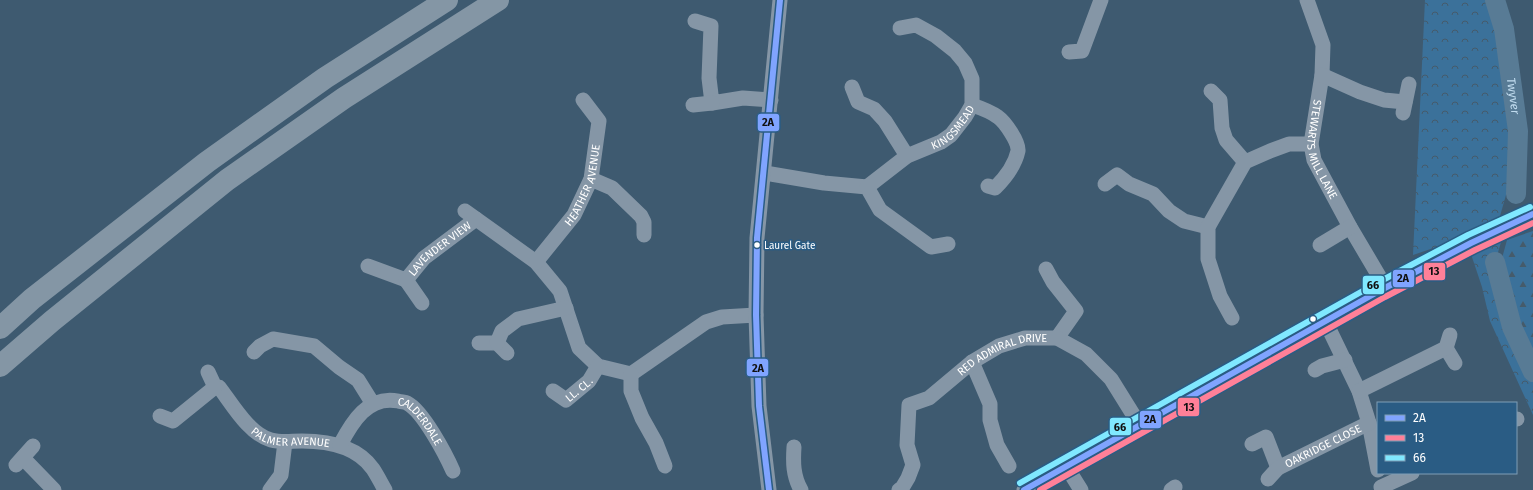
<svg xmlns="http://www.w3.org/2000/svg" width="1533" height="490" viewBox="0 0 1533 490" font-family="'Fira Sans',sans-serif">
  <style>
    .forest { fill: url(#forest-firs) }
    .park { fill: url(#park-crowns) }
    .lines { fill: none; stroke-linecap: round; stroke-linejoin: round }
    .river { stroke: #587b95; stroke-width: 20 }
    .minor { stroke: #8596a6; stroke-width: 15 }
    .highway { stroke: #8496a5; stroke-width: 22 }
    .bus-1-casing { stroke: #2a5c84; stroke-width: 9 }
    .bus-2-casing { stroke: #2a5c84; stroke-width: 9 }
    .bus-3-casing { stroke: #2a5c84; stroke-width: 9 }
    .bus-1 { stroke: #80a4ff; stroke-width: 6 }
    .bus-2 { stroke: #ff8098; stroke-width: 6 }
    .bus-3 { stroke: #80e8ff; stroke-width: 6 }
    .bus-dot { fill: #fff; stroke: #2a5c84; stroke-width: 1.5 }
    .labels { text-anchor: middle; stroke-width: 3; stroke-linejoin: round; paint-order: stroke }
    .bus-label { font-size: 10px; fill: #fff; stroke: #2a5c84; text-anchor: start }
    .street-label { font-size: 11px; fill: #fff; stroke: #2a5c84 }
    .water-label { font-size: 12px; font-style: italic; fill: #c0dbee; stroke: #2a5c84 }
    .line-badge { stroke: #2a5c84; stroke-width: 1.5 }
    .pale-badge-label { font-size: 11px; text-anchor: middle; font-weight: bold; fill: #111 }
  </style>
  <defs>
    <pattern id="forest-firs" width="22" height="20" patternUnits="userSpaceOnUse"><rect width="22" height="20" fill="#3b719a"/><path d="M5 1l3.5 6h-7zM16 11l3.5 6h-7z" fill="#455b6b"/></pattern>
    <pattern id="park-crowns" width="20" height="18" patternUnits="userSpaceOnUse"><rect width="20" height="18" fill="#3b719a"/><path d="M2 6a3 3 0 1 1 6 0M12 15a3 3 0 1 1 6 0" fill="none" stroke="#455b6b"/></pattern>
  </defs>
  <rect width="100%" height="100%" fill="#3e5a70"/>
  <path class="forest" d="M1533,231V360L1516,327L1501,262L1507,240Z"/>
  <g class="park">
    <path d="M1425,0H1498L1509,30L1524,132L1500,216L1451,242L1413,255Z"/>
    <path d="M1506,226L1495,262L1512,327L1533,372V415L1490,321L1482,287L1468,245Z"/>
  </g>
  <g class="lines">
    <g class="river">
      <path id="s1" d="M1495,0L1504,29L1518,131L1516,194"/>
      <path d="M1495,262L1512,327L1533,372"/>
    </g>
    <g class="minor">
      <path id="s2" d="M1307,0L1323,45L1322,75L1311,144L1314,160L1350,227L1386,288"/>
      <path d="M695,21L711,26L709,78L712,103L743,98L771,100"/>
      <path d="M1069,52L1082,51L1101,0"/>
      <path d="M1322,75L1360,92L1384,100L1405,102"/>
      <path d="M852,87L858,102L874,109L885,121L907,156"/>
      <path d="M1211,91L1220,100L1222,128L1226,140L1245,162"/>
      <path d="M693,105L712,103"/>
      <path d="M972,105C981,108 990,111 998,117C1005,122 1019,142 1018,151C1015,165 1005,178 995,188L988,186"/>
      <path d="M1403,113L1409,84"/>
      <path d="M765,173L824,183L867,187L880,210L931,247L948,244"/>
      <path d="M591,179L612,188L641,216L644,222V235"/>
      <path d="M1105,184L1117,175L1129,184L1153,194L1169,211L1184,221L1208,227"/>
      <path id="s3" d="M867,187L907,156L941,142L951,135L965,117L972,105V79L965,63L955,51L936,36L916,25L900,28"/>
      <path d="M465,211L536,262L560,291L579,348L598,366L631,374L706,322L722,317L756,315"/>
      <path d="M1320,245L1350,227"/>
      <path id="s4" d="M536,262L574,215L591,179L599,121L583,100"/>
      <path id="s5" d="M368,266L406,280L424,258L476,219"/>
      <path d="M1046,269L1053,282L1076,311L1057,338"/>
      <path d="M406,280L422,303"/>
      <path d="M1232,318L1220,296L1208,259V227L1245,162L1270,151L1289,144H1311"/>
      <path d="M1322,322L1330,331L1359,391L1369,423L1378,470"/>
      <path d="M479,343H497L507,353"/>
      <path d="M497,343L502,331L518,319L566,308"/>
      <path d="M1446,348L1455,363"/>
      <path d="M254,352L260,346L273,339L314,346L339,367L358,380L373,404"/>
      <path d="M972,362L990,404V420L997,445L1009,466"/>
      <path d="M1315,370L1322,366L1345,360"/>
      <path id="s6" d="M208,372L215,387H219C232,404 249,434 271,440C282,443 291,441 302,441C328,441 357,446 373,469C377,475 381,483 385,490"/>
      <path d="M631,374V391L642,418L656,443L665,466"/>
      <path id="s7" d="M553,391L566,400L589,381L598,366"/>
      <path d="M1359,391L1446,348L1450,335"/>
      <path d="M160,416L173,421L215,387"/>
      <path d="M1516,419H1517"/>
      <path id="s8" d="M1252,444L1266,437L1278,468L1369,423"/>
      <path id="s9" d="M340,445C352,422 368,395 398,401C401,402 405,402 407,403C423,411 446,455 453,471"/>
      <path d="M794,447C793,462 793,476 801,490"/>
      <path d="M23,458L54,490"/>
      <path d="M16,465L33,446"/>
      <path d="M1066,466L1081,490"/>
      <path d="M1268,479L1278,468"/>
      <path d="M1381,487L1412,473"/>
      <path d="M270,490L281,475L285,442"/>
      <path d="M769,490L759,406L756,315L757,238L780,0"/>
      <path id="s10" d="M899,490L902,488L908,478L913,465L907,445L909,405L929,398L972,362L999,346L1025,338H1057L1086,354L1111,379L1139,424"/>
      <path d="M1024,490C1113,439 1202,389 1292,339C1371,295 1450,250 1533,214"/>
      <path d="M1171,490L1175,487"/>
    </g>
    <g class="highway">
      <path d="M0,328L32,299L207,162L325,78L447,0"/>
      <path d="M0,366L52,321L227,180L344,98L498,0"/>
    </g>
    <g class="bus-1-casing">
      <g id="bus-1">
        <path d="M769,490L759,406L756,315L757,238L780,0"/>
        <path d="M1024,490L1381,290L1471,243L1533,214"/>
      </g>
    </g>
    <g class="bus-2-casing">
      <path id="bus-2" d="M1040,490L1385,297L1475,250L1533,223"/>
    </g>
    <g class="bus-3-casing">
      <path id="bus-3" d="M1020,483L1377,283L1468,235L1530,207"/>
    </g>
    <use href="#bus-1" class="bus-1"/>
    <use href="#bus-2" class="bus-2"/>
    <use href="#bus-3" class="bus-3"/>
  </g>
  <g class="bus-dot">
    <circle cx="757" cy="245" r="3.5"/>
    <circle cx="1313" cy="319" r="3.5"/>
  </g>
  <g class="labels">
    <g class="bus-label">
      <text x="764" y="249">Laurel Gate</text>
    </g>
    <g class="street-label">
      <text dy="4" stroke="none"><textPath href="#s3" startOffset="106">KINGSMEAD</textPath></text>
      <text dy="4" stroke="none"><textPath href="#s2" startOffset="155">STEWARTS MILL LANE</textPath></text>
      <text dy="4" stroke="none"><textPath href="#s4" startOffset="92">HEATHER AVENUE</textPath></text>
      <text dy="4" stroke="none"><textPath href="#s5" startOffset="87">LAVENDER VIEW</textPath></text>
      <text dy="4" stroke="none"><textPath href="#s10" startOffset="199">RED ADMIRAL DRIVE</textPath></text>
      <text dy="4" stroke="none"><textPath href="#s7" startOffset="32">LL. CL.</textPath></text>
      <text dy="4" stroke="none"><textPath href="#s9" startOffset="110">CALDERDALE</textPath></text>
      <text dy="4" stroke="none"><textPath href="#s6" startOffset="115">PALMER AVENUE</textPath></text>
      <text dy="4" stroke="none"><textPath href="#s8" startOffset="99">OAKRIDGE CLOSE</textPath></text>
    </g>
    <g class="water-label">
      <text dy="4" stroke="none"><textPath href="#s1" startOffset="98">Twyver</textPath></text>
    </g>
  </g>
  <g class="line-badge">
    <rect x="757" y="113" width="23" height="19" rx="4" fill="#80a4ff"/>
    <rect x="1423" y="262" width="23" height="19" rx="4" fill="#ff8098"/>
    <rect x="1392" y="269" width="23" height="19" rx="4" fill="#80a4ff"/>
    <rect x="1362" y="275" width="23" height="20" rx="4" fill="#80e8ff"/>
    <rect x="746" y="358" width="23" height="19" rx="4" fill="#80a4ff"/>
    <rect x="1177" y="397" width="23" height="20" rx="4" fill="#ff8098"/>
    <rect x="1139" y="410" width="23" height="19" rx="4" fill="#80a4ff"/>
    <rect x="1109" y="417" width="23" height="19" rx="4" fill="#80e8ff"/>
  </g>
  <g class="pale-badge-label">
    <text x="768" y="126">2A</text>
    <text x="1434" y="275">13</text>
    <text x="1403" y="282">2A</text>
    <text x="1373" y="289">66</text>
    <text x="758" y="372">2A</text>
    <text x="1189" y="411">13</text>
    <text x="1150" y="423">2A</text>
    <text x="1120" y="431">66</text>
  </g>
  <rect x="1377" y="402" width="140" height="72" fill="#2a5c84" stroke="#7f9db5"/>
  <rect x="1385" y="415" width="20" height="6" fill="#80a4ff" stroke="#7f9db5"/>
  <text x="1413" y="422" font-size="12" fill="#ffffff">2A</text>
  <rect x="1385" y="435" width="20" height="6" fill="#ff8098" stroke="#7f9db5"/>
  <text x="1413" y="442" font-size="12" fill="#ffffff">13</text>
  <rect x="1385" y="455" width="20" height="6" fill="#80e8ff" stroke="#7f9db5"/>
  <text x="1413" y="462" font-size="12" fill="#ffffff">66</text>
</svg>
